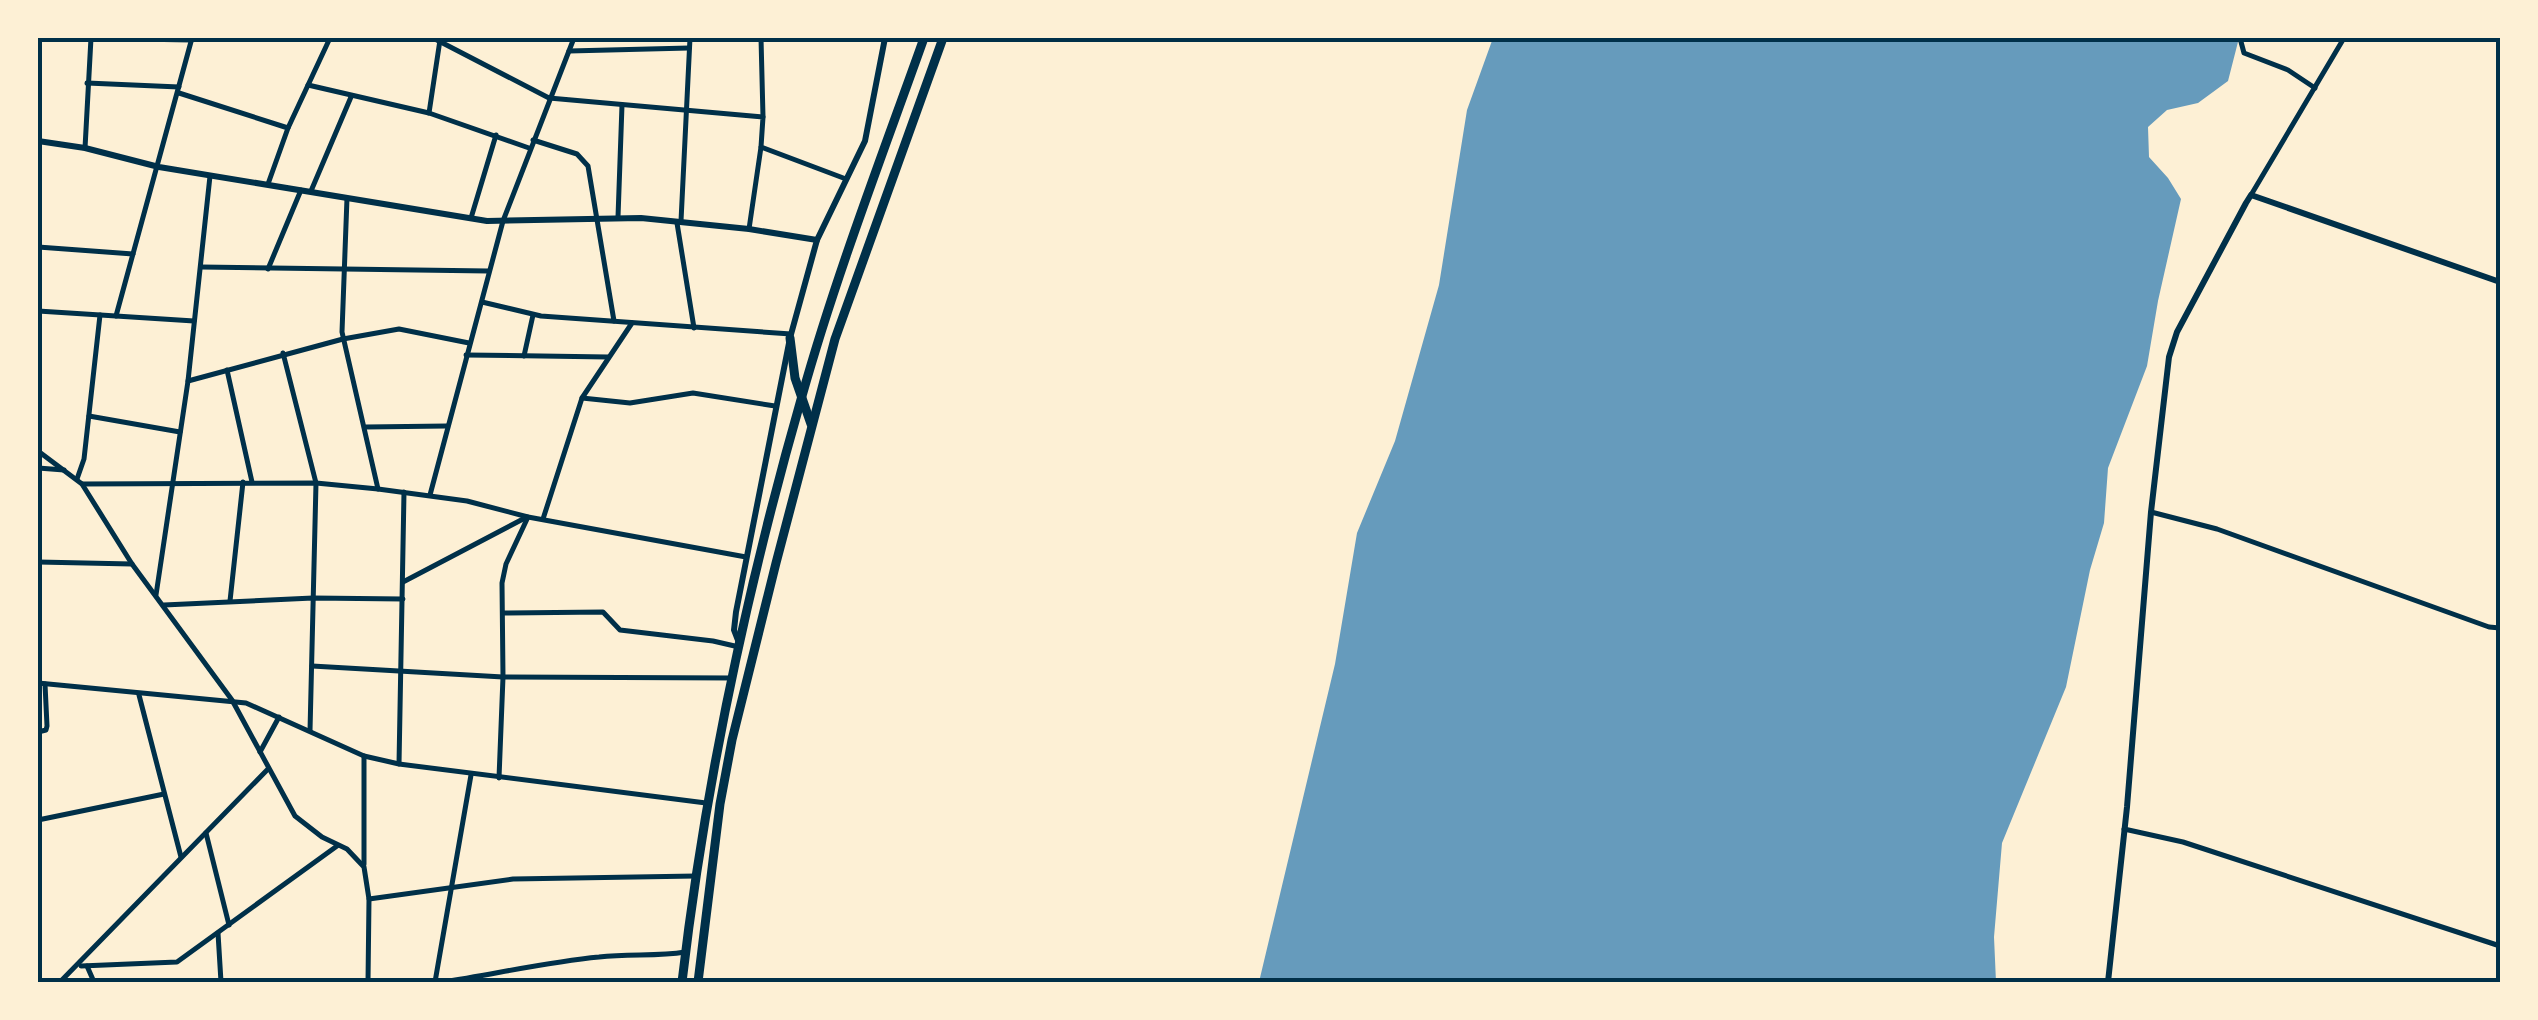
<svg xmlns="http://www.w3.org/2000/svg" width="2538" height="1020" viewBox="0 0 2538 1020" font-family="Karla,sans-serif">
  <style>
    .water { fill: #669bbc }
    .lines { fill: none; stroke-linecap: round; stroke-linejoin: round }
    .minor { stroke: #003049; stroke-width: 5 }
    .tertiary { stroke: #003049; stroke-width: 6 }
    .primary { stroke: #003049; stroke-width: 9 }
    .neatline { fill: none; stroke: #003049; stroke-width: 4 }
  </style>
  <rect width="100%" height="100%" fill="#fdf0d5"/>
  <path class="water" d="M1493,38H2239L2228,81L2198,103L2167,110L2148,127L2149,157L2168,178L2181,199L2158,301L2147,366L2108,468L2104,523L2090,570L2066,687L2002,843L1994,937L1996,982H1259L1335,664L1357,533L1395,441L1439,285L1467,110Z"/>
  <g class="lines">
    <g class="minor">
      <path d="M81,38L191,40L199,38"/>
      <path d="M433,38L549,98L763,117L761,147L846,179"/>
      <path d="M761,38L763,117"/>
      <path d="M2240,38L2244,53L2288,70L2315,88"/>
      <path d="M569,51L689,48"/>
      <path d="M87,83L179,87"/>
      <path d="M308,85L429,113L529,148"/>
      <path d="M179,93L288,128"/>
      <path d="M429,113L440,40"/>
      <path d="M533,140L577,154L588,166L614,321"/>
      <path d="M85,148L91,38"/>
      <path d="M268,184L288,128L330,38"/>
      <path d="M311,191L351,97"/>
      <path d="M2251,195L2344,38"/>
      <path d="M347,198L342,332L378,489"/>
      <path d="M618,217L622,105"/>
      <path d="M471,218L496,135"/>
      <path d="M681,221L690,38"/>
      <path d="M677,223L694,328"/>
      <path d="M749,229L761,147"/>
      <path d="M38,247L133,254"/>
      <path d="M201,267L488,271"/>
      <path d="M268,269L301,190"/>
      <path d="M482,302L541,316L791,334"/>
      <path d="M38,311L194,321"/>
      <path d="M116,316L192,38"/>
      <path d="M283,353L316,483L310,731"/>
      <path d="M466,355L608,357"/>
      <path d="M524,356L533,315"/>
      <path d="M227,370L252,482"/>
      <path d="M188,381L343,339L399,329L469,343"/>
      <path d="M582,398L630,403L693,393L775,406"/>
      <path d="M89,416L180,432"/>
      <path d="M366,427L447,426"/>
      <path d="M38,451L82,484L132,564L232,700L295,816L322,837L347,849L364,867L369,899L368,982"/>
      <path d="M38,468L64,470"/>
      <path d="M77,479L84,459L100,315"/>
      <path d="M82,484L316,483L378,489L467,501L528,517L746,557"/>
      <path d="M430,495L503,221L574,38"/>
      <path d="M2151,512L2217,529L2489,627L2500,628"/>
      <path d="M543,519L582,398L632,323"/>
      <path d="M38,562L132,564"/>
      <path d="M403,582L525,518"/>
      <path d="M156,595L188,381L210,176"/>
      <path d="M230,601L243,482"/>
      <path d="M164,605L313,598L403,599"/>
      <path d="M503,613L603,612L620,630L713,641L739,647"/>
      <path d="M312,666L503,677L733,678"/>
      <path d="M38,683L246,703L364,756L399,764L706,803"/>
      <path d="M139,695L181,857"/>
      <path d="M38,732L46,730L47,726L45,684"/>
      <path d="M260,752L279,717"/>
      <path d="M399,764L404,492"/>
      <path d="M499,778L503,677L502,583L506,564L528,517"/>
      <path d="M38,820L164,794"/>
      <path d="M2124,829L2183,842L2500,946"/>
      <path d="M206,833L229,925"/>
      <path d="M364,864V756"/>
      <path d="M369,899L513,879L696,876"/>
      <path d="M218,933L221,982"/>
      <path d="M81,966L177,962L337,846"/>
      <path d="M87,966L94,982"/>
      <path d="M60,982L268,769"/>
      <path d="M435,982L471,775"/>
      <path d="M443,982C495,974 547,962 599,957C629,953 656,957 685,952"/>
    </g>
    <g class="tertiary">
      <path d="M38,141L85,148L159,167L487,221L641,218L749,229L817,240"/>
      <path d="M739,643L734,630L736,612L790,338L817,240L865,141L885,38"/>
      <path d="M2108,982L2127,807L2151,512L2169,357L2177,332L2246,203L2251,195L2500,282"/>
    </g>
    <g class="primary">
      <path d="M790,338L795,378L811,424"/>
      <path d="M682,982C705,785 747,588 802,396C836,275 882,156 924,38"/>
      <path d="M698,982L720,804L732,740L776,563L835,339L943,38"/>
    </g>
  </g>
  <rect width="2538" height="1020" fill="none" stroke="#fdf0d5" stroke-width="80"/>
  <rect x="40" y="40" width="2458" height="940" class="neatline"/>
</svg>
